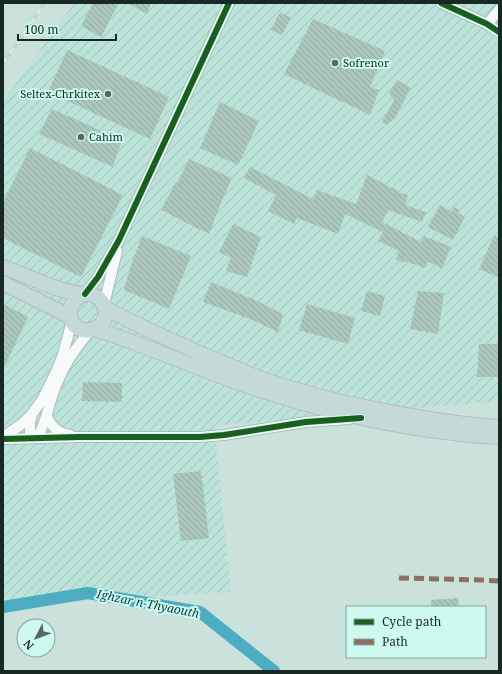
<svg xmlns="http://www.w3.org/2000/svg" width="502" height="674" viewBox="0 0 502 674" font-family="'Noto Serif',serif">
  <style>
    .industrial { fill: url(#industrial-furrows) }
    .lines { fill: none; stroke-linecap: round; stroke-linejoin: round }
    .river { stroke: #4bacc2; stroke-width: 12 }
    .building { fill: url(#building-back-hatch) }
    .minor-casing { stroke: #abbdb9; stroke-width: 12 }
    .highway-casing { stroke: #b1beba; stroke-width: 16 }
    .minor { stroke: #f7fafa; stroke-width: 10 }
    .highway { stroke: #c5d9d9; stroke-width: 14 }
    .rail-casing { stroke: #cad1cf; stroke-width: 3.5 }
    .rail { stroke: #cdf9ee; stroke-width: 2; stroke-dasharray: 6; stroke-linecap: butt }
    .quiet { stroke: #8d6e63; stroke-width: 5; stroke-dasharray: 10 5; stroke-linecap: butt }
    .cycleway-casing { stroke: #cdf9ee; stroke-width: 8 }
    .cycleway { stroke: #1b5e20; stroke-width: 6 }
    .poi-dot { fill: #566965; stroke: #cdf9ee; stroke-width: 1.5 }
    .labels { text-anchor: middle; stroke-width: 4; stroke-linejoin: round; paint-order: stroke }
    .poi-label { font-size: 11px; fill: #182925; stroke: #cdf9ee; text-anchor: start }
    .water-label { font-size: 12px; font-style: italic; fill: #063a49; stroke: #cdf9ee }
  </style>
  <defs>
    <pattern id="industrial-furrows" width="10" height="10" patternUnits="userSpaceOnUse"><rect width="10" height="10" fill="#bbe3da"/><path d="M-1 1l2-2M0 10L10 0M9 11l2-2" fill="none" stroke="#a0c3bb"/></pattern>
    <pattern id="building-back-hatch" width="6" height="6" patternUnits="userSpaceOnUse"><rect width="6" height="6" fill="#abc6ba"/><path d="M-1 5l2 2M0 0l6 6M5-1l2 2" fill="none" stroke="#92aaa0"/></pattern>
  </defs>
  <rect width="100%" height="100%" fill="#cae1dc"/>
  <path class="industrial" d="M74,3H499V401L214,426L231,592L3,605V101Z"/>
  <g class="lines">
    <path class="river" d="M3,607L88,593L200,612L274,671"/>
  </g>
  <g class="building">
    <path d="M93,3H119L101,37L81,26Z"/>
    <path d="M127,3H151L147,14Z"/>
    <path d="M280,12L291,18L282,35L271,30Z"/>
    <path d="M313,19L385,51L370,87L379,90L370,115L284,74Z"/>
    <path d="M67,50L169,97L150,139L48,92Z"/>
    <path d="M397,80L411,88L395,118L387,125L382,122L394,100L389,94Z"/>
    <path d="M220,102L259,121L238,165L200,148Z"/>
    <path d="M52,109L122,140L113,167L39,134Z"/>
    <path d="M30,148L123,195L81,277L3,238V202Z"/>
    <path d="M189,159L232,178L220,205L209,234L161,210L176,182L177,183Z"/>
    <path d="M250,167L313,199L317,190L356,204L367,175L398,191V192L408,195L405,205L426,212L422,222L388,210L382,222L421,242L424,236L451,247L442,268L428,262L425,268L404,261L403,263L396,259L399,251L378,241L383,232L345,214L338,234L297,218L294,224L268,211L276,195L244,178Z"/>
    <path d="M440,205L452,212L454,207L460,210L458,213L465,217L453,240L428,227Z"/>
    <path d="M233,224L261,237L247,277L226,271L231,258L219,252Z"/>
    <path d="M142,236L191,256L169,309L124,290L130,268Z"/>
    <path d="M494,236L499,238V273L497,277L479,269Z"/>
    <path d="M211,282L255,300L283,314L278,332L248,318L203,302Z"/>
    <path d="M367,291L385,296L380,316L361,311Z"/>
    <path d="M418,291L444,293L438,334L410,329Z"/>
    <path d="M3,304L28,317L3,370Z"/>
    <path d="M307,304L355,318L348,344L299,330Z"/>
    <path d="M479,344H499V377H477Z"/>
    <path d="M83,382L122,383V402L82,401Z"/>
    <path d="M201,471L209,538L181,541L173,474Z"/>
    <path d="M458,598L459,607H431V600Z"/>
  </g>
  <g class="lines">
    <g class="minor-casing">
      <g id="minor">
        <path d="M441,3L487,24L499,32"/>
        <path d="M487,24L499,10"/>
        <path d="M85,294L98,277L119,240L229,3"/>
        <path d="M104,304L117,251"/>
        <path d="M47,417C52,427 58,433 70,435"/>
        <path d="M3,437L22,424L32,414"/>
        <path d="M30,438V422L32,414L42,400L57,370L63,354L72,321"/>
        <path d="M37,438C46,423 48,407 54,391C62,368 75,348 91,330"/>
        <path d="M3,439L79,437H200L224,435L306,422L349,419"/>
      </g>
    </g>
    <g class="highway-casing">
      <g id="highway">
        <path d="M3,267C28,276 54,290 81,294C84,295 87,294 90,294C95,295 99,298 102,302C117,323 84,342 72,322C66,311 72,300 83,295"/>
        <path d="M3,283L71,317"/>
        <path d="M105,308C139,326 174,342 209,357C228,365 246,373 265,380C309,395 354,406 400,414C433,420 466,425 499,427"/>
        <path d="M95,329C148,346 198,369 251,387C331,414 414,432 499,437"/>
      </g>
    </g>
    <use href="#minor" class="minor"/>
    <use href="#highway" class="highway"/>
    <g class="rail-casing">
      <path id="rail" d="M3,63L45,3"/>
    </g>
    <use href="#rail" class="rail"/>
    <path class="quiet" d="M399,578L482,580L499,581"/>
    <g class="cycleway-casing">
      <g id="cycleway">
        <path d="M441,3L487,24L499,32"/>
        <path d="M85,294L98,277L119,240L229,3"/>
        <path d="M3,439L79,437H200L224,435L306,422L361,418"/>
      </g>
    </g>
    <use href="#cycleway" class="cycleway"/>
  </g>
  <g class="poi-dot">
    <circle cx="335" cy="63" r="4"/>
    <circle cx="108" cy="94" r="4"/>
    <circle cx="81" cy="137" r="4"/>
  </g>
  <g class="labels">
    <g class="poi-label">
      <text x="343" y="67">Sofrenor</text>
      <text x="100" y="98" text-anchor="end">Seltex-Chrkitex</text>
      <text x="89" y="141">Cahim</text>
    </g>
    <g class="water-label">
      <text transform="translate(148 604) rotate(11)" y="4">Ighzar n-Thyaouth</text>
    </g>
  </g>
  <rect width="502" height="674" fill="none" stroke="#182925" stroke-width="8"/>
  <rect x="346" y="606" width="140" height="52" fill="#cdf9ee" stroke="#85a69e"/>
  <rect x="354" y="619" width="20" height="6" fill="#1b5e20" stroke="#85a69e"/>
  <text x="382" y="626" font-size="12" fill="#182925">Cycle path</text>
  <rect x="354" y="639" width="20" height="6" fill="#8d6e63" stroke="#85a69e"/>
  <text x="382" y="646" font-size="12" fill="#182925">Path</text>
  <g transform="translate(36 638) rotate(228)"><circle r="19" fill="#cdf9ee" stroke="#85a69e"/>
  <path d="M0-3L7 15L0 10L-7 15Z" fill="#566965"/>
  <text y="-6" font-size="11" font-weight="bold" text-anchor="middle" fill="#182925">N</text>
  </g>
  <path d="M18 34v6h98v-6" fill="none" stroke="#182925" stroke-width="2"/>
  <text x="24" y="34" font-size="12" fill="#182925" stroke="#cdf9ee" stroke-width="3" paint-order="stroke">100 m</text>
</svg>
